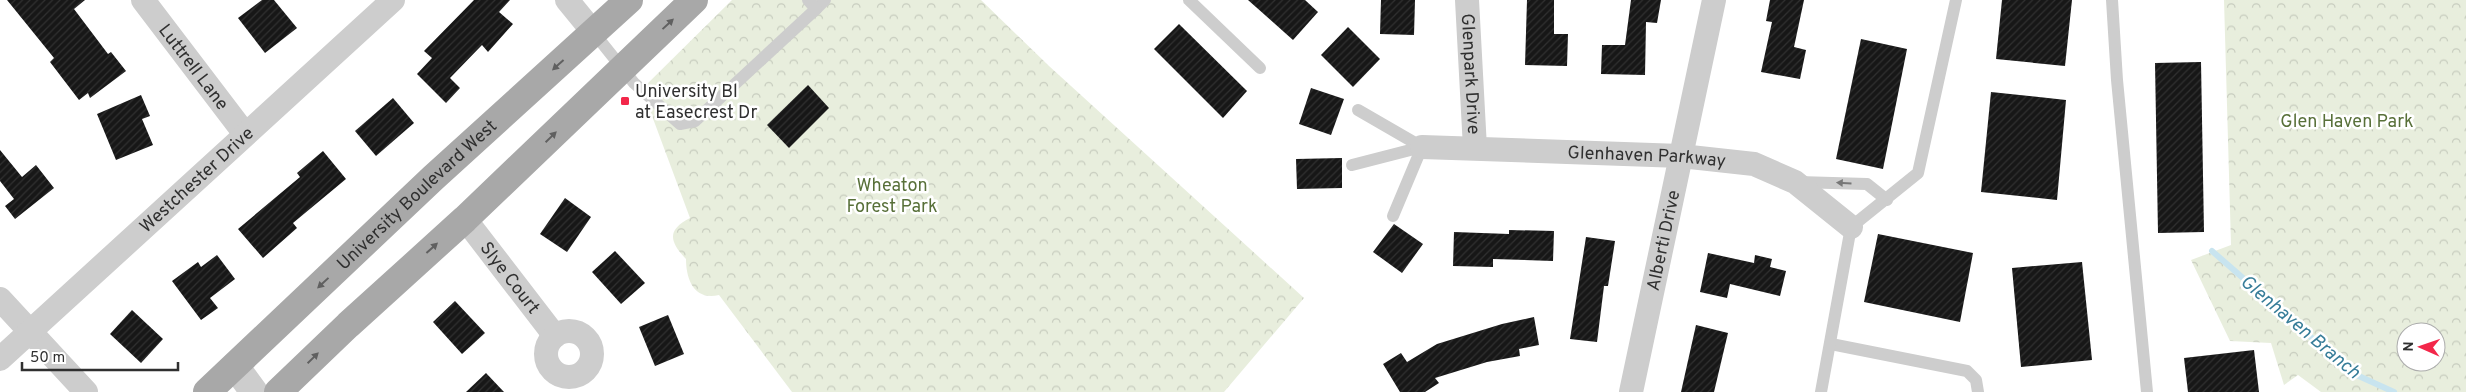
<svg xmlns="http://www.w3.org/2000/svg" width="2466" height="392" viewBox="0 0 2466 392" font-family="Overpass,sans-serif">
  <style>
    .forest { fill: url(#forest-crowns); fill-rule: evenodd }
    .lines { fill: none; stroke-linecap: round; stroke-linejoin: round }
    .stream { stroke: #c8e4ef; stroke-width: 6 }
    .building { fill: url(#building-hatch) }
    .service { stroke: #cdcdcd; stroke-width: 12 }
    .minor { stroke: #cdcdcd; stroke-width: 24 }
    .tertiary { stroke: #cdcdcd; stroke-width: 28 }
    .primary { stroke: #a8a8a8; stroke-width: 28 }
    .oneway { fill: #606060 }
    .oneway2 { fill: #777 }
    .poi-dot { fill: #f3274a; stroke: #fff; stroke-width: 2 }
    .labels { text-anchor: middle; stroke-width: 5; stroke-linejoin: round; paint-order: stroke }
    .street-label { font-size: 18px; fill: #303030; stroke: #fff }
    .poi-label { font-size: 18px; fill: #303030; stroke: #fff; text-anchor: start }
    .park-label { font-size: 18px; fill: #587039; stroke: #fff }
    .water-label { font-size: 19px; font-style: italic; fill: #377d99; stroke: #fff }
  </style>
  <defs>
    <pattern id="forest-crowns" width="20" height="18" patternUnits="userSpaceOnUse" patternTransform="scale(1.25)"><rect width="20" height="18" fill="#e8eedd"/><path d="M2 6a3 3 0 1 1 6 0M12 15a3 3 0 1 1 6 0" fill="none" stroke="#c7ccbe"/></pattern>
    <pattern id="building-hatch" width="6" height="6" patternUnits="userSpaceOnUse" patternTransform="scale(1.25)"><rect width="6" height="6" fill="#171717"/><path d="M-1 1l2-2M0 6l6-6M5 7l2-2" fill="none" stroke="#303030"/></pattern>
  </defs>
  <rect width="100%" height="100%" fill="#fff"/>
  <g class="forest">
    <path d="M732,0H981L1049,66L1304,298L1224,392H792L719,295C694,301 686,279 686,259C669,241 667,230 690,218L642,89Z"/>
    <path d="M2224,0H2466V392H2321L2298,375L2284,385L2271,343L2230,341L2191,260L2231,245ZM2406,332H2436V362H2406Z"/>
  </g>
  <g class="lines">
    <path class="stream" d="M2212,251L2352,373L2394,392"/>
  </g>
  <g class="building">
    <path d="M7,0H85L74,9L108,54L111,52L126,71L90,98L88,93L79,100L50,62L54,58Z"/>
    <path d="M262,0H274L297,28L265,53L238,18Z"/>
    <path d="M474,0H510L499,12L513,24L488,52L482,45L450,78L460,88L446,103L417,74L432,58L424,51Z"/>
    <path d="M1248,0H1305L1318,12L1293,40Z"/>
    <path d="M1381,0H1415L1414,35L1380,34Z"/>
    <path d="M1527,0H1554V34H1568L1567,66L1525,65Z"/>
    <path d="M1631,0H1661L1657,23L1646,22L1645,75L1601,74L1602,45H1625Z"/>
    <path d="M1770,0H1804L1794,47L1806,50L1800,79L1761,72L1772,22L1766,21Z"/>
    <path d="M2002,0H2072L2065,66L1996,59Z"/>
    <path d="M1179,24L1247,91L1223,118L1154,49Z"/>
    <path d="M1348,27L1380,59L1353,87L1321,55Z"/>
    <path d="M1861,39L1907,49L1883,169L1836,159Z"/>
    <path d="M2201,62L2204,232L2158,233L2155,63Z"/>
    <path d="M808,85L829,108L789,148L767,125Z"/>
    <path d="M1311,88L1344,99L1331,135L1299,124Z"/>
    <path d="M1991,92L2066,100L2057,200L1981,192Z"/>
    <path d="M141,95L150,116L142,119L153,145L116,160L97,114Z"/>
    <path d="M393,98L414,123L376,156L355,131Z"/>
    <path d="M0,150L22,177L36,165L54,188L15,219L5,206L14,199L0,181Z"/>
    <path d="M323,151L346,179L293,223L297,228L263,258L238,229L300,177L297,173Z"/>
    <path d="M1342,158V188L1297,189L1296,159Z"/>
    <path d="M565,198L591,217L567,252L540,234Z"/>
    <path d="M1394,224L1423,244L1402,273L1373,252Z"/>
    <path d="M1509,230L1554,231L1553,261L1493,259V267L1453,266L1454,232L1509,234Z"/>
    <path d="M1878,234L1973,253L1960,322L1864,302Z"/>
    <path d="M1586,237L1615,241L1608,286H1604L1597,342L1570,339Z"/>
    <path d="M615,251L645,283L621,304L592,272Z"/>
    <path d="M1708,253L1754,263L1755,255L1772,259L1770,267L1786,271L1780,296L1730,284L1727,298L1700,292Z"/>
    <path d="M217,255L235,279L210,298L218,308L201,320L172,281L198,262L201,267Z"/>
    <path d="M2082,262L2092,360L2021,367L2012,268Z"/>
    <path d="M455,301L485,333L462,354L433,322Z"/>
    <path d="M132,310L163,339L141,363L110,334Z"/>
    <path d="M668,315L684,354L655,366L639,327Z"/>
    <path d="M1534,317L1539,345L1519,349L1520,356L1487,362L1435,378L1439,383L1425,392H1400L1383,364L1401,353L1407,362L1437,344L1502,324Z"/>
    <path d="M1696,325L1728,333L1714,392H1681Z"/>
    <path d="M2254,350L2259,392H2188L2184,358Z"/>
    <path d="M486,373L504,392H466Z"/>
  </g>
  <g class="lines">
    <g class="service">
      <path d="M1189,0L1260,68"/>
      <path d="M2112,0L2117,80L2147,392"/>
      <path d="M816,9L825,0"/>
      <path d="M594,33L634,83L680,124L695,121L816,9L808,0"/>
      <path d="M1358,110L1422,147"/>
      <path d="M1352,165L1422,147"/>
      <path d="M1798,182L1867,184L1887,200"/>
      <path d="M1393,216L1422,147"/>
      <path d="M1831,344L1967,371L1976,380L1978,392"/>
      <path d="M1821,392L1851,227L1918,173L1956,0"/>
    </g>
    <g class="minor">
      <path id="s1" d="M143,0L245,134"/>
      <path d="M567,0L594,33"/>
      <path id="s2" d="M1467,0L1475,148"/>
      <path id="s3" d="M1422,147L1681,156L1754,164L1795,182L1851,227"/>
      <path id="s4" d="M465,219L555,336"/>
      <path d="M0,299L86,392"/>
      <circle cx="569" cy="354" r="23"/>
      <path id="s5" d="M0,359L393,0"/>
      <path id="s6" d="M1631,392L1714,0"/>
    </g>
    <path class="tertiary" d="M235,366L254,392"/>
    <g class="primary">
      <path id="s7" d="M207,392L433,178L629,0"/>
      <path d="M278,392L348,325L465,219L694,0"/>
    </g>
  </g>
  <defs><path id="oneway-solid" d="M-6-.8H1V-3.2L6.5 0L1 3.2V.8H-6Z" transform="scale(1.25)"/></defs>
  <g class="oneway">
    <use href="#oneway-solid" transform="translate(668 24) rotate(-43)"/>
    <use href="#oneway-solid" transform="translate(558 65) rotate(138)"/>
    <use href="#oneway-solid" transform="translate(551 137) rotate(-44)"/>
    <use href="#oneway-solid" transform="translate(432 248) rotate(-42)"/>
    <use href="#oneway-solid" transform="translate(323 283) rotate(137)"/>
    <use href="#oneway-solid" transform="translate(313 358) rotate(-44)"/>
  </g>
  <use class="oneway2" href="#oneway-solid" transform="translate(1844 183) rotate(-177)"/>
  <rect class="poi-dot" x="620" y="96" width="10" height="10" rx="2.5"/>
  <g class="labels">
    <g class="street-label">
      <text dy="6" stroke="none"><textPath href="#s1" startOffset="84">Luttrell Lane</textPath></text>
      <text dy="6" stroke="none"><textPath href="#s2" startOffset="74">Glenpark Drive</textPath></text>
      <text dy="6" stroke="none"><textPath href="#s3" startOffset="225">Glenhaven Parkway</textPath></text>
      <text dy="6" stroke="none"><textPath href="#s5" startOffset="266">Westchester Drive</textPath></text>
      <text dy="6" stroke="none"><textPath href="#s7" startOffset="288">University Boulevard West</textPath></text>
      <text dy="6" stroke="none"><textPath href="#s6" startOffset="155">Alberti Drive</textPath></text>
      <text dy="6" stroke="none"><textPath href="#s4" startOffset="74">Slye Court</textPath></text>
    </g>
    <g class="poi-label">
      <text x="635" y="97">University Bl<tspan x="635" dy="21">at Easecrest Dr</tspan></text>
    </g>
    <g class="park-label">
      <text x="2347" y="127">Glen Haven Park</text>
      <text x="892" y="191">Wheaton<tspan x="892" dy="21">Forest Park</tspan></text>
    </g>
    <g class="water-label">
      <text transform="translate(2301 326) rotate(40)" y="7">Glenhaven Branch</text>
    </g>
  </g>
  <g transform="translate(2421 347) rotate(272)"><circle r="24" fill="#ffffff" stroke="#acacac"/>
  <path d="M0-4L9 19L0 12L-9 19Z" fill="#f3274a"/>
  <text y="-8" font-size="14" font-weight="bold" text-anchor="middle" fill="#303030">N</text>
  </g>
  <path d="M22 362v8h156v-8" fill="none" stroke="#303030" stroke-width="2.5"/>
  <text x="30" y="362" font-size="15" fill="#303030" stroke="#ffffff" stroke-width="4" paint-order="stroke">50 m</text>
</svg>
